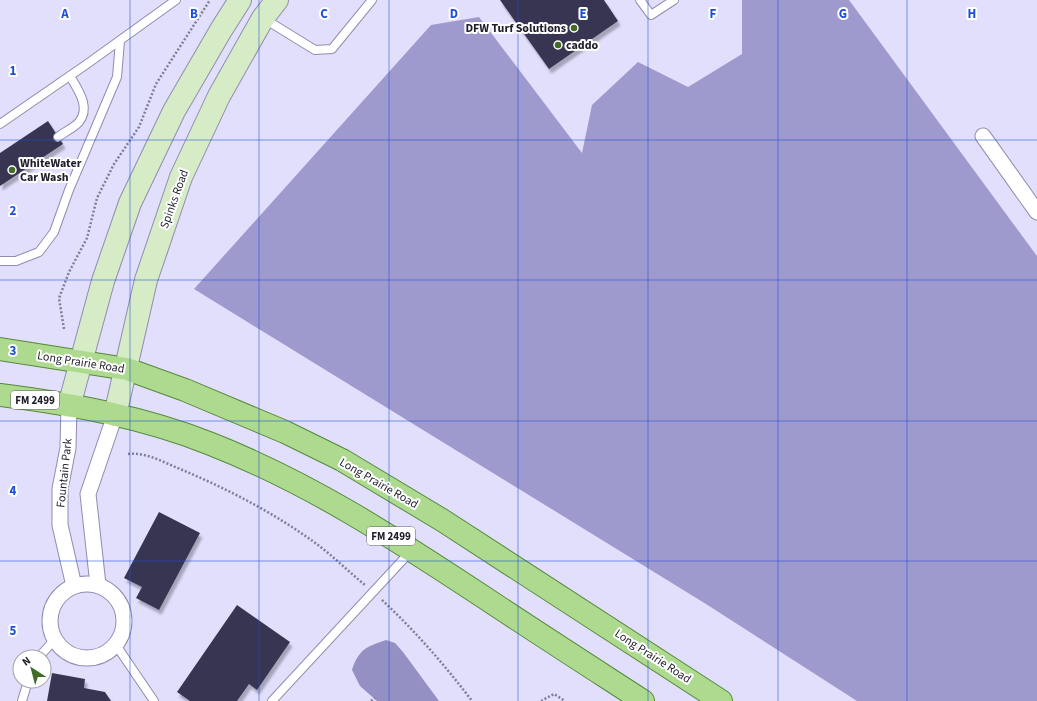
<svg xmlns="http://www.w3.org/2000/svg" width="1037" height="701" viewBox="0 0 1037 701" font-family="'Source Sans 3',sans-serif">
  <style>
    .forest { fill: #9f9ace }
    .water { fill: #9590c3 }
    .building { fill: #393652; filter: url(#shadow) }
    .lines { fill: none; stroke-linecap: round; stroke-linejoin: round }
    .service-casing { stroke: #908dae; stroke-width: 10 }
    .minor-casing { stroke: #908dae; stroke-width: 17 }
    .secondary-casing { stroke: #908dae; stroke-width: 24 }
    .primary-casing { stroke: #57883b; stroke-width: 24 }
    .path { stroke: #807e93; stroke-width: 2.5; stroke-dasharray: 2 2; stroke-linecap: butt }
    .service { stroke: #fff; stroke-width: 8 }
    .minor { stroke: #fff; stroke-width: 15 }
    .secondary { stroke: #d6ecc7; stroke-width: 22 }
    .primary { stroke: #adda8f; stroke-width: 22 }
    .grid { fill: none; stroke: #1d4ed8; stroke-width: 1; stroke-opacity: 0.55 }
    .poi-dot { fill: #426b27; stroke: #fff; stroke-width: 1.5 }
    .labels { text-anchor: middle; stroke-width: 4; stroke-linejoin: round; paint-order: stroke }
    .shield { fill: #fff; stroke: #626169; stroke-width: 1 }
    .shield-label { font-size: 11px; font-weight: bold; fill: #1e1d29 }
    .poi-label { font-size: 12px; font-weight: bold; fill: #1e1d29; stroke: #fff; text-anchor: start }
    .street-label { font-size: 12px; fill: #1e1d29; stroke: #fff }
    .grid-label { font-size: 13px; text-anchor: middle; font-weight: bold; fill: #1d4ed8; stroke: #fff; stroke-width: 4; stroke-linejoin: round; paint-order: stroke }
  </style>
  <defs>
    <filter id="shadow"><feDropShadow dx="2.5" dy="4.5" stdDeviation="1" flood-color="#0004"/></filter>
  </defs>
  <rect width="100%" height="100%" fill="#e1dffc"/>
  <path class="forest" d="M742,0H849L1037,256V701H857L706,604L194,289L431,25L479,17L582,153L592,105L638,62L688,87L742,54Z"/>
  <path class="water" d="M386,640L395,643L403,652L439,701H377L360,686L352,670C359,649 366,647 386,640Z"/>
  <g class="building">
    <path d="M500,0H604L618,21L549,69Z"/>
    <path d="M48,121L63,144L0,186V153Z"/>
    <path d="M159,512L200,533L159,610L136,598L142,587L124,578Z"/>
    <path d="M237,605L290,642L257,690L249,684L237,701H190L177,692Z"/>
    <path d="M52,673L85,679L84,688L105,692L111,701H47Z"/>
  </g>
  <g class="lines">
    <g class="service-casing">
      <g id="service">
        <path d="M640,0L651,15L674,0"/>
        <path d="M263,18L315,50L332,49L372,0"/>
        <path d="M0,124L87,64L176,0"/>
        <path d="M58,137C64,132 74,128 79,122C91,107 78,90 70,76"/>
        <path d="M0,261H16L39,252L54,232L69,190L117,77L120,41"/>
        <path d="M116,645L154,701"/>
        <path d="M39,657L55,639"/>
        <path d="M22,701L28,681"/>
        <path d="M272,701L411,551"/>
      </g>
    </g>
    <g class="minor-casing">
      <g id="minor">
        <path d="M983,136L1037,212"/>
        <path d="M69,406L68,448L60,489V525L74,586"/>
        <circle cx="87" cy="621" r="37"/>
        <path d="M98,585L88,494L115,415"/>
      </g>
    </g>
    <g class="secondary-casing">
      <g id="secondary">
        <path d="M69,406L103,281L130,203L174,111L221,30L240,0"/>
        <path d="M115,415L146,280L181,177L219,96L263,18L277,0"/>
      </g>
    </g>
    <g class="primary-casing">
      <g id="primary">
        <path d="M0,349L127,369L185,390L285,432L342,460L442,520L721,701"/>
        <path d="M0,395C71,404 144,417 211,444C310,483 394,538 482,596C536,632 589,666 643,701"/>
      </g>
    </g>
    <g class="path">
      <path d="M64,329L59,298L69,272L87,238L97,198L114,164L139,127L156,84L210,0"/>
      <path d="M128,454C146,452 163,462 180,469C228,489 276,514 318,545C334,557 349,572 365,585"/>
      <path d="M382,600C415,631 444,664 472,701"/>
      <path d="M371,701L375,698"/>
      <path d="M541,701L554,694L565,701"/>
    </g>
    <use href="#service" class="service"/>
    <use href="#minor" class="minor"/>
    <use href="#secondary" class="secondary"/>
    <use href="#primary" class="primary"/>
  </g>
  <path class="grid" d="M130,0V701M259,0V701M389,0V701M518,0V701M648,0V701M778,0V701M907,0V701M0,140H1037M0,280H1037M0,421H1037M0,561H1037"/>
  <g class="poi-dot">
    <circle cx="574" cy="28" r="4"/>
    <circle cx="558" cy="45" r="4"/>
    <circle cx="12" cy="170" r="4"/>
  </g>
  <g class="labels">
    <g class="shield">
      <rect x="11" y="391" width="48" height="18" rx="3"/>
      <rect x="367" y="527" width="48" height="18" rx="3"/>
    </g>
    <g class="shield-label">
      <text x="35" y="404">FM 2499</text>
      <text x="391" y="540">FM 2499</text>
    </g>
    <g class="poi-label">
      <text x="566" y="32" text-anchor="end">DFW Turf Solutions</text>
      <text x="566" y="49">caddo</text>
      <text x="20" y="167">WhiteWater<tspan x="20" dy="14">Car Wash</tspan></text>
    </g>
    <g class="street-label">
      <text transform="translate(174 199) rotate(-70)" y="4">Spinks Road</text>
      <text transform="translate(81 362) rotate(9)" y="4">Long Prairie Road</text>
      <text transform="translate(64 473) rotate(-84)" y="4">Fountain Park</text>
      <text transform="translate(379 483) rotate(30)" y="4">Long Prairie Road</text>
      <text transform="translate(653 656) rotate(33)" y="4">Long Prairie Road</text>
    </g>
  </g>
  <g class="grid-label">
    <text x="65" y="18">A</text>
    <text x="194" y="18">B</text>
    <text x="324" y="18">C</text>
    <text x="454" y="18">D</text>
    <text x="583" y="18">E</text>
    <text x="713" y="18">F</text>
    <text x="843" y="18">G</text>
    <text x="972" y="18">H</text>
    <text x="13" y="75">1</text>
    <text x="13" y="215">2</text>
    <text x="13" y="355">3</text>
    <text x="13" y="495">4</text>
    <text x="13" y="635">5</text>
  </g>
  <g transform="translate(32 669) rotate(324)"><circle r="19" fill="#ffffff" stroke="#a5a5a9"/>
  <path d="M0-3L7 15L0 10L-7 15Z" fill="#426b27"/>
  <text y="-6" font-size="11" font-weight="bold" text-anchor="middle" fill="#1e1d29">N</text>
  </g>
</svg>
